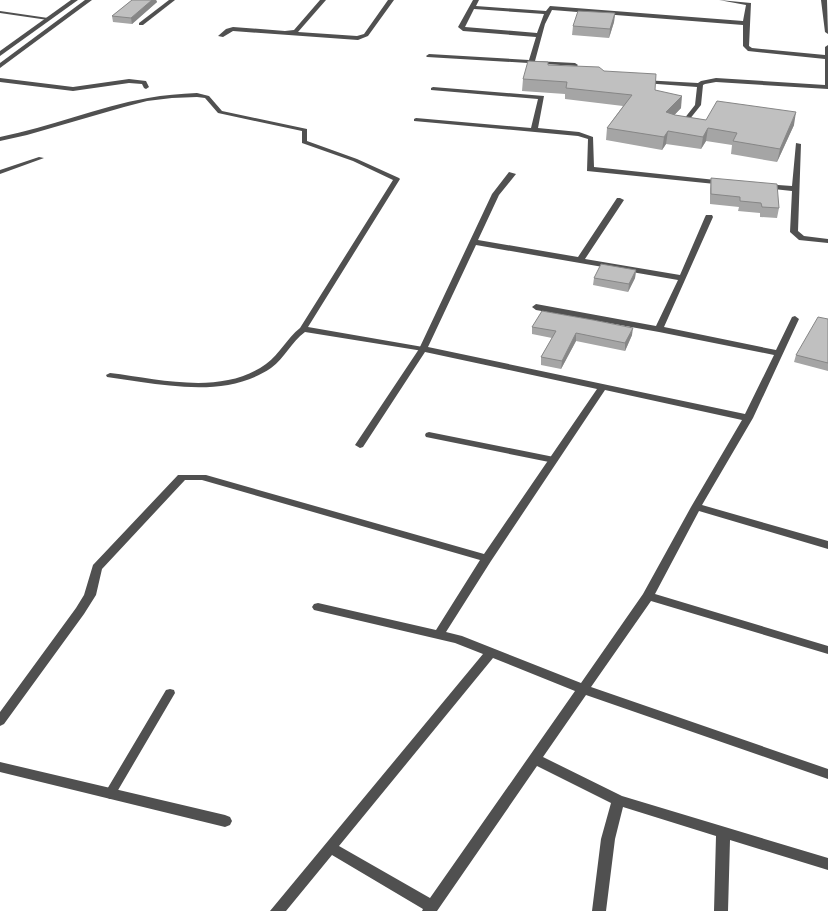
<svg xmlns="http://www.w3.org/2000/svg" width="828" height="911" viewBox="0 0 828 911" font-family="'Fira Sans',sans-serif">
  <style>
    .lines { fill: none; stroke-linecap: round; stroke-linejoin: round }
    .service { fill: #505050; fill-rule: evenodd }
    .minor { fill: #505050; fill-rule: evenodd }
    .tertiary { fill: #505050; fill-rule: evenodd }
    .wall { fill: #a5a5a5 }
    .shaded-wall { fill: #868686 }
    .building { fill: #c0c0c0; stroke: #868686 }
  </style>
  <rect width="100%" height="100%" fill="#fff"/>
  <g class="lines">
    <g class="service">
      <path d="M0,11L48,18L50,19L48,20L0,13Z"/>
      <path d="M0,78L73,87L129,79L146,81L149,87L146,89L144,88L142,84L129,83L73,91L0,82Z"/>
      <path d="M197,93L209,96L222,111L307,129V141L357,159L399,178L400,179L308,327L423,347L427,349L426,351H423L305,332C291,342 285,358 271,368C233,394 184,388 141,382C130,380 118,379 107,377L106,375L110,373C160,379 222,396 266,364C280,354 287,338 300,328L393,180L353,161L302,143V131L218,113L205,98L197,97L172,98L147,101L124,107L27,135L0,141V137C50,127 97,107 148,98C164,95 180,94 197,93Z"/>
      <path d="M39,157L44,158L0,174V170Z"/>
      <path d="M429,432L554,457L558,460L554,463L426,437L425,435L426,433Z"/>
      <path d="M170,689L174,690L175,693L114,797L110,799L106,797L104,794L106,791L166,690Z"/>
    </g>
    <g class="minor">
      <path d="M85,0H92L0,68V63Z"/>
      <path d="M169,0H175L143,25H139V23Z"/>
      <path d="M320,0H326L298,32L357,36L364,34L388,0H394L368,36L358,40L233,31L223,37L218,36L226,29L233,27L285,31L294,30Z"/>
      <path d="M473,0H479L476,6L546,11L550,6L743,21L746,5L719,0L751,3L749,46L752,48L825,55V47L828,45V89L716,82L705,84L703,85L701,105L685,125H681L680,124L695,105L697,87L644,83L641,81L642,80L698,83L701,81L716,78L825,85V59L748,51L743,46V25L552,10L545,24L535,61L575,63L578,65L577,66L427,57L426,56L429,54L529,60L536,37L463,31L458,27ZM474,9L544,14L537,33L465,27Z"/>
      <path d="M821,0H827L828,34L825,32Z"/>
      <path d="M433,87L544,96L538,128L579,132L593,137L594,167L725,181L729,183L725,185L587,171L588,139L578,136L414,121V119L416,118L531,128L538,99L431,90V88Z"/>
      <path d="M796,143L801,144L798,231L804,236L828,239V243L799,240L790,232L792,191L764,188L760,186L764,184L792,186Z"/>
      <path d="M509,172L516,174L499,195L478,240L578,257L617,198H620L624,200L585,259L680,275L705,217L706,215H712L713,217L664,327L776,350L792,317L795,316L799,319L753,418L702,505L828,541V549L699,511L655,594L828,646V654L651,601L591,687L828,769V779L586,695L543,757L622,796L828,858V870L730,840L728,911H714L716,836L623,807L615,839L606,911H592L601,839L611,803L537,766L437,911H422L423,909L332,855L286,911H270L483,654L455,643L314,610L312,607L314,604L318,603L436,630L480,560L202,480H185L102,569L96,595L84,614L4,724L0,726V712L76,608L84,595L93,565L178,475H206L484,554L597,389L425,352L363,447L360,448L355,445L419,349L492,194ZM476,245L678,280L656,326L536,304L532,307L536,310L659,332L774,355L745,414L428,347ZM605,390L742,420L691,507L643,594L581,683L462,636L446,632L491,561ZM493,658L575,691L430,898L339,846Z"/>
      <path d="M0,762L225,815L230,817L232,821L230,825L225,827L0,772Z"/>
    </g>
    <path class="tertiary" d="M71,0H78L0,56V51Z"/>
  </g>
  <g class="wall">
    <path d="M132,0H156L157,2L132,24L113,22L112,16Z"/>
    <path d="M615,13L614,22L609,38L572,35L573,26Z"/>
    <path d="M548,65L604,71L655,90L681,108L674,115L706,120L794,125L777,162L731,154L732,145L706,141L701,149L666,144L662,150L606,140L607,128L623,106L565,99V94L522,91L523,79Z"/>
    <path d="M711,178L779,208L777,218L760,217V213L738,211L739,207L710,204V189Z"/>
    <path d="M636,270L635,278L628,292L593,285L594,278Z"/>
    <path d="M828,319V371L794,362L796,355Z"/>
    <path d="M532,327L632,335L625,351L576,341L561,369L541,365V357L552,338L532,334Z"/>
  </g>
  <g class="shaded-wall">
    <path d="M152,0H156L157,2L132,24L131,18Z"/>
    <path d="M615,13L614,22L609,38L610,29Z"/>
    <path d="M682,96L681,108L665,125L666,112Z"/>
    <path d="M796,112L794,125L777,162L780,149Z"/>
    <path d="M708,128L706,141L701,149L703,137Z"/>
    <path d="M668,131L666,144L662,150L664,137Z"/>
    <path d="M636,270L635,278L628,292L629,284Z"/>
    <path d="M633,328L632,335L625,351V343Z"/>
    <path d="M576,333V341L561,369L562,361Z"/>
  </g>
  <g class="building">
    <path d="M132,0H152L131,18L112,16Z"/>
    <path d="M578,11L615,13L610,29L573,26Z"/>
    <path d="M528,61L548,62V65L599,67L604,71L656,74L655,90L682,96L666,112L675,115L706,120L717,101L796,112L780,149L733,141L737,133L708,128L703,137L668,131L664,137L607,128L632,95L566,88L567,82L523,79Z"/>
    <path d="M711,178L777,184L779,208L762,207L761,203L740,201V197L711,194Z"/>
    <path d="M601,264L636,270L629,284L594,278Z"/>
    <path d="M542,311L593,320L633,328L625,343L576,333L562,361L541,357L556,331L532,327Z"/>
    <path d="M818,317L828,319V363L796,355Z"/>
  </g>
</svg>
